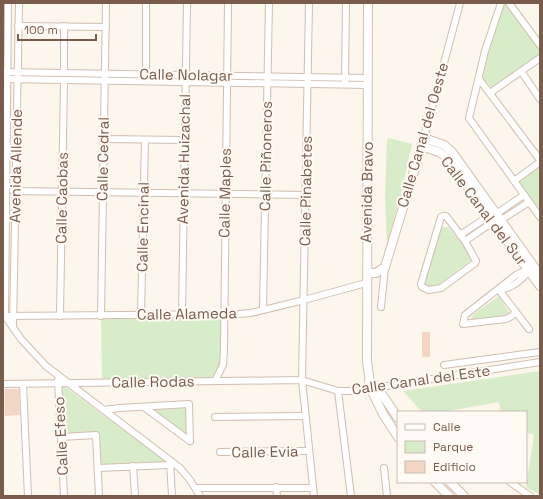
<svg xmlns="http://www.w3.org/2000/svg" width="543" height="499" viewBox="0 0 543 499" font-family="'Space Grotesk',sans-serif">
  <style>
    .green { fill: #d8ecc9 }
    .building { fill: #f3d5c3 }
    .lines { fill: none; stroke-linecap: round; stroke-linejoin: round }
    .street-casing { stroke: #d1beb0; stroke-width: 8 }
    .secondary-casing { stroke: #d6c0b0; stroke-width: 10 }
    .street { stroke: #fff; stroke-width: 6 }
    .secondary { stroke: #fff; stroke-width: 8 }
    .labels { text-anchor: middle; stroke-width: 4; stroke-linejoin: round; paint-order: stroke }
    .street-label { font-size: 15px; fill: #7a5c4d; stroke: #fffaf3 }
  </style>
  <rect width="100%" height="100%" fill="#fdf6ec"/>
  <g class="green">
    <path d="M503,3H506L540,46V56L492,88L483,78L491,39Z"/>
    <path d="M389,138L412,144L401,194L387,246L385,196L387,140Z"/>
    <path d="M540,165V210L518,182Z"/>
    <path d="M442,227H448L474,258L434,288L426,287C422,278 438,238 442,227Z"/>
    <path d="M499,296L510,314L473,321L471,318L474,314Z"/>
    <path d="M222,315V364L215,381L102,382L101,316Z"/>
    <path d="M540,371V495L526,487L534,434L526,433V412H501L499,402L442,412H422L403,391Z"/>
    <path d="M60,385L64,386L167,462L97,468L94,433L62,435Z"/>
    <path d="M188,405L189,440L145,407Z"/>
  </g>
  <g class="building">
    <rect x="422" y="332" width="8" height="25"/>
    <path d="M5,389H19L20,415L5,416Z"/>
  </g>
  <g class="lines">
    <g class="street-casing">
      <g id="street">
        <path d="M8,3L5,316L21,339L46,366L180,468L190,480L200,496"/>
        <path d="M309,3L302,380L314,496"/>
        <path d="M501,3L485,51L469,118L540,217"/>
        <path d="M509,3L540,45"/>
        <path d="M18,26L106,27"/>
        <path d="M521,71L540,99"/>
        <path d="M3,72L368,78"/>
        <path d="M64,73V26"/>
        <path d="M146,74V3"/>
        <path d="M5,79L368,85"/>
        <path d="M479,79L540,160"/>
        <path d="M345,81L346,3"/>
        <path d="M490,93L540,58"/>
        <path d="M424,138L460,3"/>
        <path d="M104,139L184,140"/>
        <path d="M514,181L540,162"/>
        <path d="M13,191L306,195"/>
        <path d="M443,216H446L465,241L476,261L475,263L441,288L429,290L422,287L421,284L441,217Z"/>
        <path d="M460,235L489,216L496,214L524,195"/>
        <path d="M465,241L493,222L501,220L529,202"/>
        <path d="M499,290L529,329"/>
        <path d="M499,290C513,288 521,280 530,270"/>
        <path d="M381,307L385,267"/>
        <path d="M263,310L269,3"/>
        <path d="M516,312L512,316L506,319L463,324L465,315L516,275L522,272L529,271"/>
        <path d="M141,315L145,140"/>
        <path d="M182,315L187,3"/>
        <path d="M3,316L239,314L251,313L304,300L366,283"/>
        <path d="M60,316L64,80"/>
        <path d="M101,316L106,3"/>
        <path d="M13,328L19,3"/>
        <path d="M444,365L540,352"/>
        <path d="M58,380L64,496"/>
        <path d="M215,381L223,365L224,350L228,3"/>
        <path d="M3,384L302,380L338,391H355L540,362"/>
        <path d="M23,384L28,496"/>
        <path d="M338,391L351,496"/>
        <path d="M144,407L190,441"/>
        <path d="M104,410L119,408L189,404L190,441"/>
        <path d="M215,417L305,416"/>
        <path d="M61,437L96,435L99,496"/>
        <path d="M220,452L309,451"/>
        <path d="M170,462L172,496"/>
        <path d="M133,466L135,496"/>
        <path d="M98,468L170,465"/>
        <path d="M384,468L387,496"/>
        <path d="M510,482L530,496"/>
        <path d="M276,487L277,496"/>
        <path d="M196,488H313"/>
      </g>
    </g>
    <g class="secondary-casing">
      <g id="secondary">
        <path d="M368,3L367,362L371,389L383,414L398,437"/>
        <path d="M421,146L439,152L446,157L540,286"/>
        <path d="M367,273H376L385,267L424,138L444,145L452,152L540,275"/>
        <path d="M369,381L377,387L398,418"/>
        <path d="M435,482L449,496"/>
        <path d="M450,482L464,496"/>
      </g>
    </g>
    <use href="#street" class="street"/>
    <use href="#secondary" class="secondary"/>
  </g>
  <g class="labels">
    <g class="street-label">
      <text transform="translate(186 75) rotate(1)" y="5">Calle Nolagar</text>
      <text transform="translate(423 135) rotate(-74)" y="5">Calle Canal del Oeste</text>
      <text transform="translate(266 156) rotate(-89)" y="5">Calle Piñoneros</text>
      <text transform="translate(103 159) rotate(-89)" y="5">Calle Cedral</text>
      <text transform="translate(184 159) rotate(-89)" y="5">Avenida Huizachal</text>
      <text transform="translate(16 166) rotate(-89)" y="5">Avenida Allende</text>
      <text transform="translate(306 191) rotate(-89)" y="5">Calle Pinabetes</text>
      <text transform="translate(367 192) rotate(-89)" y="5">Avenida Bravo</text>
      <text transform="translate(225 193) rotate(-89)" y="5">Calle Maples</text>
      <text transform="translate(62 198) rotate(-89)" y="5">Calle Caobas</text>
      <text transform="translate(484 211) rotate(53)" y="5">Calle Canal del Sur</text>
      <text transform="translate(143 227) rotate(-89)" y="5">Calle Encinal</text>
      <text transform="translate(187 314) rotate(-1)" y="5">Calle Alameda</text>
      <text transform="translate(421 380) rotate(-8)" y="5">Calle Canal del Este</text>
      <text transform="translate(153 382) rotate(-1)" y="5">Calle Rodas</text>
      <text transform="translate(61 436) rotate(-93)" y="5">Calle Efeso</text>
      <text transform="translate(265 452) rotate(-1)" y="5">Calle Evia</text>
    </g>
  </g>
  <rect width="543" height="499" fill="none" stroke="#7a5c4d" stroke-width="8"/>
  <rect x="397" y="411" width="130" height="72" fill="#fffaf3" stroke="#cabbb1"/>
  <rect x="405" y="424" width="20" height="6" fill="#ffffff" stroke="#cabbb1"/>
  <text x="433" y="431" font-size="12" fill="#7a5c4d">Calle</text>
  <rect x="405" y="441" width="20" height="12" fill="#d8ecc9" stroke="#cabbb1"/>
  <text x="433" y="451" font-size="12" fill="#7a5c4d">Parque</text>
  <rect x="405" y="461" width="20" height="12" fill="#f3d5c3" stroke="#cabbb1"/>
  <text x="433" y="471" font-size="12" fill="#7a5c4d">Edificio</text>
  <path d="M18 34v6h78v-6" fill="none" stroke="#7a5c4d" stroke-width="2"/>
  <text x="24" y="34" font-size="12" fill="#7a5c4d" stroke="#fffaf3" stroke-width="3" paint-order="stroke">100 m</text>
</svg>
